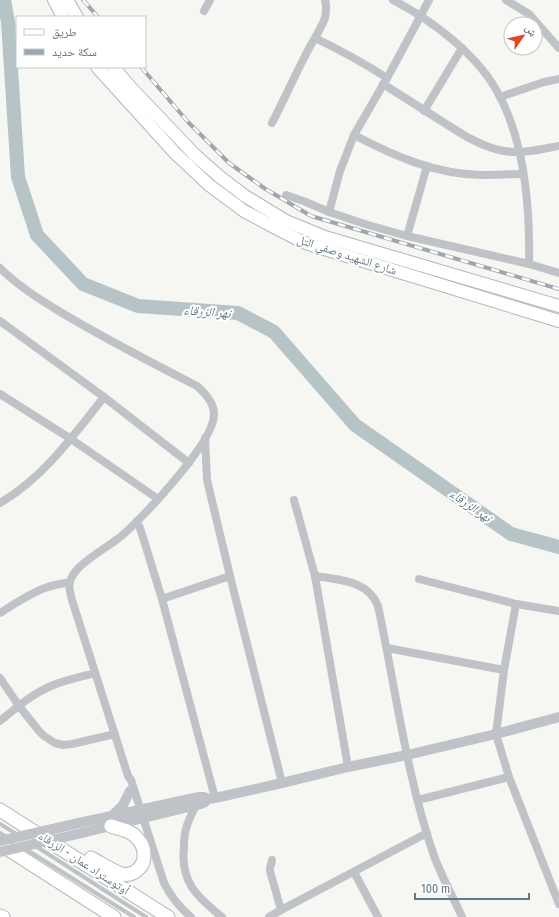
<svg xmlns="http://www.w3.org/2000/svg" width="559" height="917" viewBox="0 0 559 917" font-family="'Fira Sans Condensed','Noto Naskh Arabic',sans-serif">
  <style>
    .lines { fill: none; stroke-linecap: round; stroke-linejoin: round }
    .river { stroke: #b6c4c7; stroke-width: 14 }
    .primary-casing { stroke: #b2b7bb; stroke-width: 14 }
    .trunk-casing { stroke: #b2b6b9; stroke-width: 15 }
    .service { stroke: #bfc3c7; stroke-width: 4 }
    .minor { stroke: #bfc3c7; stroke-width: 8 }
    .tertiary { stroke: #bfc3c7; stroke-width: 10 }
    .primary { stroke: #fff; stroke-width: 12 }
    .trunk { stroke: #fff; stroke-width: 13 }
    .rail-casing { stroke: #a0a7ac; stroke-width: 4 }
    .rail { stroke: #fff; stroke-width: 2.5; stroke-dasharray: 8; stroke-linecap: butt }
    .tertiary-bridge { stroke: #bfc3c7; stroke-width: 10 }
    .labels { text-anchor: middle; stroke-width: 4; stroke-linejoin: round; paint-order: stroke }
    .street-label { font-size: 12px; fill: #657884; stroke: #fff }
    .water-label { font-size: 13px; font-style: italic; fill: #617a80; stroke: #fff }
  </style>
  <rect width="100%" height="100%" fill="#f6f6f3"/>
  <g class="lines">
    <path class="river" d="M4,0L8,22L18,177L37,235L83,284L138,306L238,313L274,332L355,425L511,534L559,547"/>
    <g class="primary-casing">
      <g id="primary">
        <path d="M54,0L63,17"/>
        <path d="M67,0L77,17"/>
        <path d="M97,67L175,153L209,185L244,211L272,226L303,242L324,249L559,321"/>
        <path d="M113,67L132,89L196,156L220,177L245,196L286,221L325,237L559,306"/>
      </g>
    </g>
    <g class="trunk-casing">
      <g id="trunk">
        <path d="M0,810L168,917"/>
        <path d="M0,844L114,917"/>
        <path d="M91,858C99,862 114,872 122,874C134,877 145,866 144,854C144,848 141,842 136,837C130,830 120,829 111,826"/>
        <path d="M0,916L3,917"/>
      </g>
    </g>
    <g class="service">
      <path d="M0,824L18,835"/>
      <path d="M0,833L8,838"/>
      <path d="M34,845L146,917"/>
      <path d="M24,848L134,917"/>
    </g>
    <g class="minor">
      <path d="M393,0C433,21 480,56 500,97C525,145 530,211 529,264"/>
      <path d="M506,0L529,14L559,48"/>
      <path d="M204,11L210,0"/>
      <path d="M315,38C340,50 364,63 387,78L354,135L340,171L329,212"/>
      <path d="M387,78L398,58L429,0"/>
      <path d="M383,84L462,134C479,144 498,153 518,152C532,152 546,148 559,146"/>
      <path d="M500,97L544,82L559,79"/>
      <path d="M424,111L462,48"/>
      <path d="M272,123C284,100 294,77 306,54C312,42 320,31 325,18C326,13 327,6 325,0"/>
      <path d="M354,135C394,156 437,175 483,175C496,175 510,174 523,174"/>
      <path d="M286,195L306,202L329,212L368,225L407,236L529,264L559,273"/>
      <path d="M407,236L427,166"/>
      <path d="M0,268C18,286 41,300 62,313C106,339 152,363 197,386C205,393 214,403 214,414C215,442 141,520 119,538C106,548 84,560 75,572C67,583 69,588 72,600L128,776L131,780L164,883C171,897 179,907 191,917"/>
      <path d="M0,321L104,397L189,463"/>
      <path d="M0,394L71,439L158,499"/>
      <path d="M205,438L207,480L230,576L282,783"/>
      <path d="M294,500L315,576L348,767"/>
      <path d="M0,503C43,478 74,435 104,397"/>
      <path d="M137,521L141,531L162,599L215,798"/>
      <path d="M315,576C339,580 368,580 378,606C396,690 406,775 434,856C442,877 453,897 462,917"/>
      <path d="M419,579L516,604L559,611"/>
      <path d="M162,599L230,576"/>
      <path d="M516,604L504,670L496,734L509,777L559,904"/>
      <path d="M0,613C14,604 29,594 45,588C53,585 61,584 70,582"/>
      <path d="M387,648L504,670"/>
      <path d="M0,678L19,706L39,731L44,736L55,743L63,745L72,744L115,734"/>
      <path d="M0,721C16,708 32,694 51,686C65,680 81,677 95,673"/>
      <path d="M418,800L509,777"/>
      <path d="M196,806C192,813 188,821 186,829C184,835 184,841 184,847C180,882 197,897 222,917"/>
      <path d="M272,860C272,864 269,867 270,871L281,910"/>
      <path d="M354,872L378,917"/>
      <path d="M269,917L281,910L427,833"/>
    </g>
    <g class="tertiary">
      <path d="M113,815L123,805L130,791"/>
      <path d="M79,823L199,797H204L207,799L215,798L282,783L348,767L407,755L496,734L559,717"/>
      <path d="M82,833L201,804L205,802L207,799"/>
    </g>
    <use href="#primary" class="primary"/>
    <use href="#trunk" class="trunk"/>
    <g class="rail-casing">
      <g id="rail">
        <path d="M83,0L98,17"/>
        <path d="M141,67L188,122L229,163L264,188L311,216L559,289"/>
      </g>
    </g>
    <use href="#rail" class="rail"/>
    <g class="tertiary-bridge">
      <path d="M0,841L79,823"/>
      <path d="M0,852L82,833"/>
    </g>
  </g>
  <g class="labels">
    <g class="street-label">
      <text transform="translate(347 255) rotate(18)" y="4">شارع الشهيد وصفي التل</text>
      <text transform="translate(84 863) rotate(33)" y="4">أوتوستراد عمان - الزرقاء</text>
    </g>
    <g class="water-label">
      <text transform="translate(207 311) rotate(4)" y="5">نهر الزرقاء</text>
      <text transform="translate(471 505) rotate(35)" y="5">نهر الزرقاء</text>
    </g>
  </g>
  <rect x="16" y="16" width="130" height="52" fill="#ffffff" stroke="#c1c9ce"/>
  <rect x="24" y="29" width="20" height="6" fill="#ffffff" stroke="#c1c9ce"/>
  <text x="52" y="36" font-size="12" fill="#657884">طريق</text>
  <rect x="24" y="49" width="20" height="6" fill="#a0a7ac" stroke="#c1c9ce"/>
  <text x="52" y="56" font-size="12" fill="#657884">سكة حديد</text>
  <g transform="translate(523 36) rotate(56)"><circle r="19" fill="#ffffff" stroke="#c1c9ce"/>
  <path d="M0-3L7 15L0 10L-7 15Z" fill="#e34526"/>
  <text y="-6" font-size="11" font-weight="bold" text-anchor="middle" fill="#657884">ش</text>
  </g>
  <path d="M415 893v6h114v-6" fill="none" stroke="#657884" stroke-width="2"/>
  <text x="421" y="893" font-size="12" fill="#657884" stroke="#ffffff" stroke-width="3" paint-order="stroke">100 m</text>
</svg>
